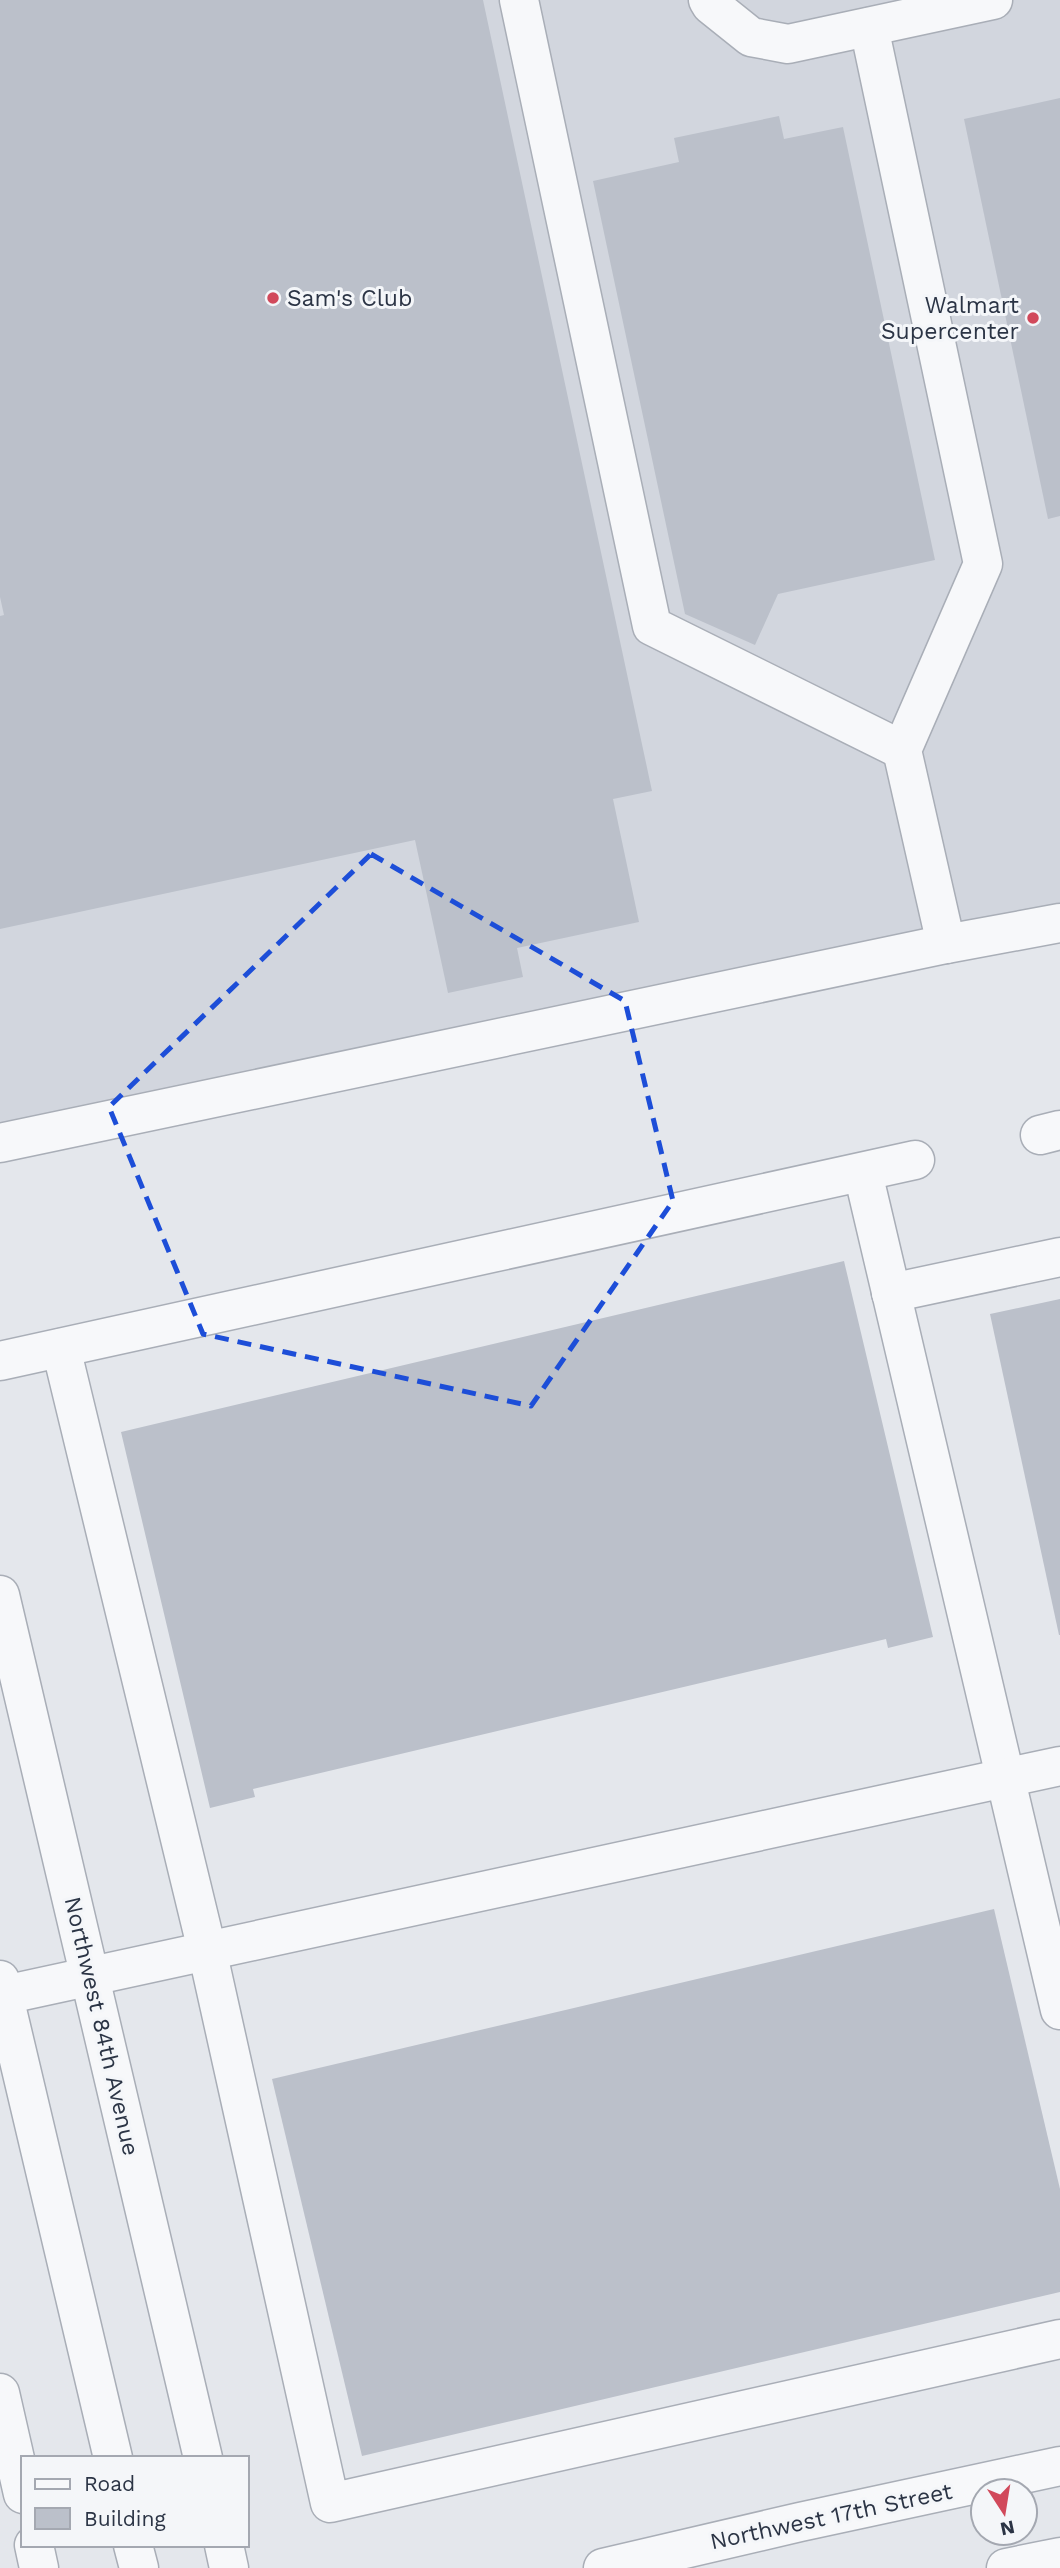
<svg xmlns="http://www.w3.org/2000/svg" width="1060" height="2568" viewBox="0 0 1060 2568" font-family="'Work Sans',sans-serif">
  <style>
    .built { fill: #d2d6de }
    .building { fill: #bbc0ca }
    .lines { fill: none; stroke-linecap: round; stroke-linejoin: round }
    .minor-casing { stroke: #a9aeb7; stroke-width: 41 }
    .minor { stroke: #f7f8fa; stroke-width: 38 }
    .marked { fill: none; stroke: #1d4ed8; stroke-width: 5; stroke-dasharray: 14 9; stroke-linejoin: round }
    .poi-dot { fill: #d1495b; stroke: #f4f6f9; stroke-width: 2.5 }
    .labels { text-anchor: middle; stroke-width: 6; stroke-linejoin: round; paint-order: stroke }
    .poi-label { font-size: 23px; fill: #2b3445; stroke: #f4f6f9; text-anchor: start }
    .street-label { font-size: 23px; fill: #2b3445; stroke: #f4f6f9 }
  </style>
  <rect width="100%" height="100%" fill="#e4e7ec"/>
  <path class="built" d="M0,0H1060V922L0,1158Z"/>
  <g class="building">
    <path d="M0,0H483L652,791L613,799L639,922L517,948L523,977L448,993L415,840L0,929V616L4,615L0,597Z"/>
    <path d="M1060,98V516L1048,519L964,119Z"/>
    <path d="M779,116L784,139L843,127L935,560L778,594L755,645L685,614L593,181L679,162L674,138Z"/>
    <path d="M844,1261L933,1637L888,1648L886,1639L253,1789L255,1797L210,1808L121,1432Z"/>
    <path d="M1060,1299V1635H1059L990,1314Z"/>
    <path d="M994,1909L1060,2189V2292L362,2456L272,2079Z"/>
  </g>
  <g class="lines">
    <g class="minor-casing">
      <g id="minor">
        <path d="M519,0L652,626L902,750"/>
        <path d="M708,0L711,5L751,37L788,44L993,0"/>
        <path d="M869,27L983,564L902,750L946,944"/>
        <path d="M1040,1135L1060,1130"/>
        <path d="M0,1143L946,944L1060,923"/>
        <path d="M863,1173L1060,2010"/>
        <path d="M891,1293L1060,1257"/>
        <path d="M61,1348L207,1950L330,2503L1060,2339"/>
        <path d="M0,1361L915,1160"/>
        <path d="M0,1595L203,2458"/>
        <path d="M0,1980L113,2458"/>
        <path d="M4,1995L1060,1766"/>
        <path d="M0,2393L23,2494"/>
        <path d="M34,2545L39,2568"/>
        <path d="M133,2545L139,2568"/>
        <path d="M224,2545L229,2568"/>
        <path d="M603,2568L800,2522L1060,2466"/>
        <path d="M1006,2568L1060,2557"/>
      </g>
    </g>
    <use href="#minor" class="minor"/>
  </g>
  <path class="marked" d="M371,854L625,1001L673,1201L531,1406L203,1334L109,1107Z"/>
  <g class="poi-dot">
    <circle cx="273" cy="298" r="7"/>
    <circle cx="1033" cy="318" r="7"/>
  </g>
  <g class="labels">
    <g class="poi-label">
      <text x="287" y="306">Sam's Club</text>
      <text x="1019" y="313" text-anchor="end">Walmart<tspan x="1019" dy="26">Supercenter</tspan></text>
    </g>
    <g class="street-label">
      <text transform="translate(102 2026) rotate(77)" y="8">Northwest 84th Avenue</text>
      <text transform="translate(831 2516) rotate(-12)" y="8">Northwest 17th Street</text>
    </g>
  </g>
  <rect x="21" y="2456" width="228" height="91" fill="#f4f6f9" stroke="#a4a8b1" stroke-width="2"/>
  <rect x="35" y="2479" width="35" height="10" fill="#f7f8fa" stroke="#a4a8b1" stroke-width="2"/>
  <text x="84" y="2491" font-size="21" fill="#2b3445">Road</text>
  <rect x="35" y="2508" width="35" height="21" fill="#bbc0ca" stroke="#a4a8b1" stroke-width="2"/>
  <text x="84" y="2526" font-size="21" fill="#2b3445">Building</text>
  <g transform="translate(1004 2512) rotate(168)"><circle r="33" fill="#f4f6f9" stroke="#a4a8b1" stroke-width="2"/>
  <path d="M0-5L12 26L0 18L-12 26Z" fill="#d1495b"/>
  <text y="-10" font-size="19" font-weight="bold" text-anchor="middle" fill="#2b3445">N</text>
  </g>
</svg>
